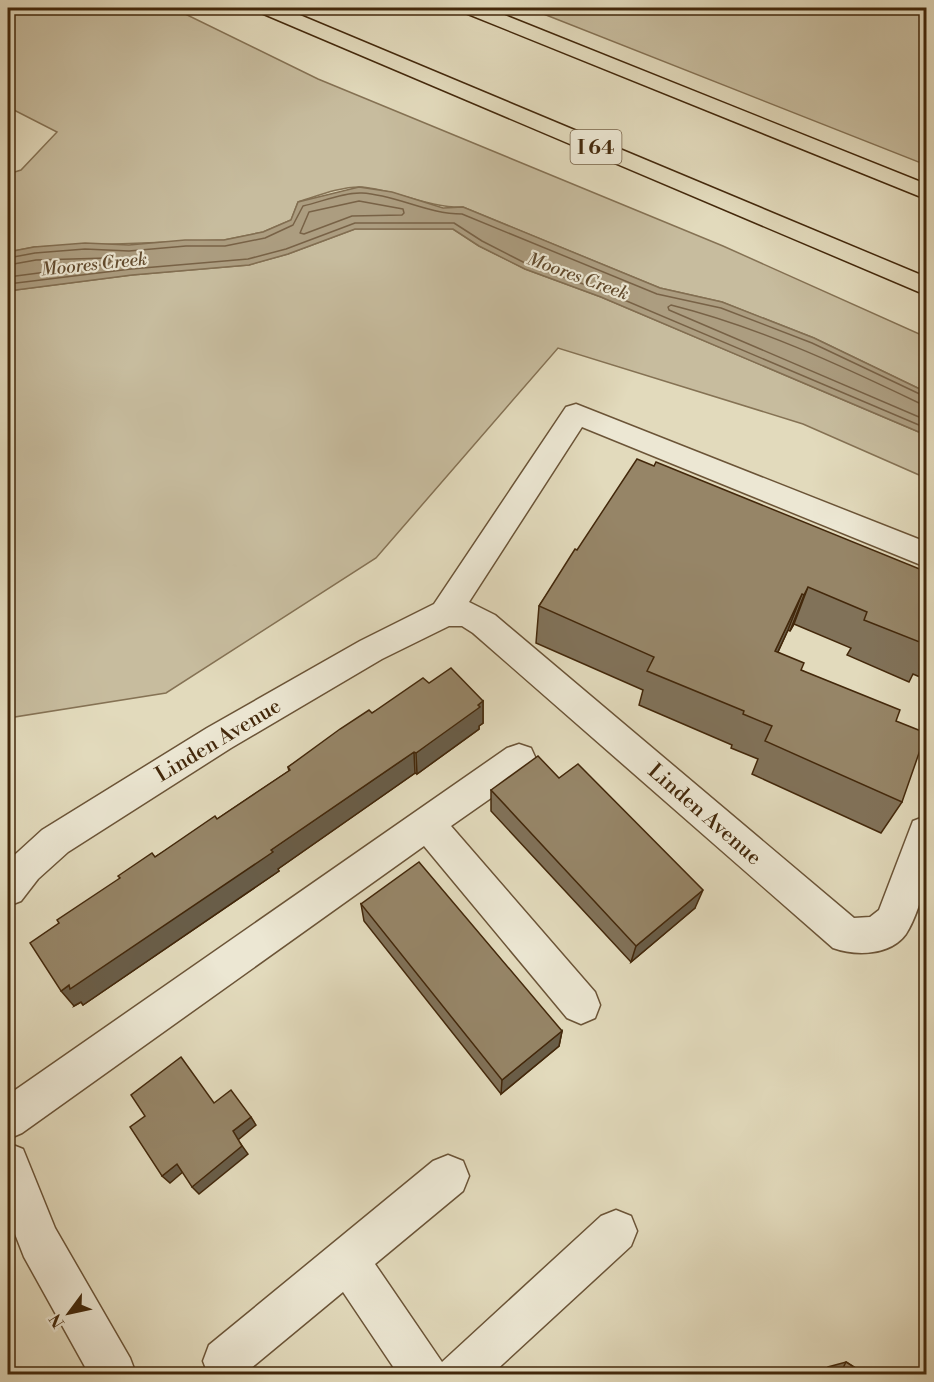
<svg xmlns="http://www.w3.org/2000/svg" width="934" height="1382" viewBox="0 0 934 1382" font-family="'Libre Bodoni',serif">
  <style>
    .green { fill: #c7bc9e; stroke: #857254; stroke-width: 1.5 }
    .water { fill: #ac9d80; stroke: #826e51; stroke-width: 1.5 }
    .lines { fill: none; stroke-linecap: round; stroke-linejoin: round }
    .shore { stroke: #786246; stroke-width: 1.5 }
    .minor-casing { stroke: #6b5437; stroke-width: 3 }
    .highway-casing { stroke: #43280b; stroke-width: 3 }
    .minor { fill: #ece7d3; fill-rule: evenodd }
    .highway { fill: #e2dabc; fill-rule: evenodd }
    .wall { fill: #817259; stroke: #43280b; stroke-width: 1.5 }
    .shaded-wall { fill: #695d48; stroke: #43280b; stroke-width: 1.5 }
    .building { fill: #968567; stroke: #43280b; stroke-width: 1.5 }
    .labels { text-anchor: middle; stroke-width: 4.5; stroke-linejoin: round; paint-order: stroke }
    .far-water-label { font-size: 18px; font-style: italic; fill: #624b2e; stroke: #ece7d3 }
    .shield { fill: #ece7d3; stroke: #766147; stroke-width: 1.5 }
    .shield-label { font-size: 20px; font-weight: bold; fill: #43280b }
    .street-label { font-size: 21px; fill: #43280b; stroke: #ece7d3 }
  </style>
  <rect width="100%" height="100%" fill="#e2dabc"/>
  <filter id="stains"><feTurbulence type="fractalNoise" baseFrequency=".00333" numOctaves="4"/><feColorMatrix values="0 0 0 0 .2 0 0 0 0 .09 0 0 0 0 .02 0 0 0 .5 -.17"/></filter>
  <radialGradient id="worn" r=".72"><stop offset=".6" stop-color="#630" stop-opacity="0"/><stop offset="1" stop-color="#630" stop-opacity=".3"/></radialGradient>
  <g class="green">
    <path d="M8,8H173L318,79L723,246L926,337V392L814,338L722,302L660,288L463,207C428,208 397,190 362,187C342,186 317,196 298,202L291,220L263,232L224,240L34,247L8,252V174L21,170L57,132L8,107Z"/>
    <path d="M526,8H926V165L541,13Z"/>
    <path d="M355,229H453L479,246L525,269L601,297L926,435V478L803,424L558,348L376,558L166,693L8,718V291L132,275L249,265L288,254Z"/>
  </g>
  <path class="water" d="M359,187L392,192L443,208L463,207L660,288L722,302L814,338L926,392V435L601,297L525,269L479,246L453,229H355L288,254L249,265L132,275L8,291V252L34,247L85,243L129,245L185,240H224L263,232L291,220L298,202Z"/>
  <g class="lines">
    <g class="shore">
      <path d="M359,201L403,209L404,213L402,215L352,216L304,234L300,233L309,212Z"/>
      <path d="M8,258L35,253L85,249L129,251L186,246H225L265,238L293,225L303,206C321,202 344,192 362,193C397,195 427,214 462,214L657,294L721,308L812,343L926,397"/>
      <path d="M8,265L36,260L108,258L111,261L108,264L8,277"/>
      <path d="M8,284L131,269L248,259L286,249L355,223H454L482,241L527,264L603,291L926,428"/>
      <path d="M926,404L919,403C838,364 758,327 671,305L668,307L669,310L926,420"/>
    </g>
    <g class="minor-casing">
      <g id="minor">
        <path d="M576,404L926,542V567L582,427L469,602L495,615L854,918L870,917L879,910L913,821L926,816C926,836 931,862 926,881C922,897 915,920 906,934C890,956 855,956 833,948L473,633L462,626H449L382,659L231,748L68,852L38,879L21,901L8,906V861L42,830L207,728L360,641L434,604L566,407Z"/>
        <path d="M519,744L531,748L536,759L531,770L451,826L595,992L600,1005L595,1018L581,1024L567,1018L424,846L22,1133L8,1139V1095L507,748Z"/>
        <path d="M8,1143L23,1149L55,1228L130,1358L136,1374H89L24,1257L8,1216Z"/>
        <path d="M448,1155L463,1161L469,1176L463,1191L375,1264L442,1362L601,1216L616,1210L631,1216L637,1231L631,1246L492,1374H398L343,1292L244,1374H208L203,1361L209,1345L433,1161Z"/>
      </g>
    </g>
    <g class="highway-casing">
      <g id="highway">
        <path d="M256,8H283L926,277V295L259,12Z"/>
        <path d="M460,8H487L926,184V199L463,12Z"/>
      </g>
    </g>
    <use href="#minor" class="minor"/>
    <use href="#highway" class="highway"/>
  </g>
  <g class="wall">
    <path d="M577,550L927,572V680L913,674L909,682L847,655L851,648L794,624L790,631L788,630L778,652L801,670L896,721L902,802L881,833L752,774L758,759L731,748L732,745L639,705L643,690L536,643L539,606Z"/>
    <path d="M429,683L483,701V723L479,726V729L417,774L415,773L278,869L279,871L83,1005L81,1002L74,1006L155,857L217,819L289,771L288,767L372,713Z"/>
    <path d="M559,778L695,908L631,962L491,811V790Z"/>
    <path d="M361,904L562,1031L559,1046L501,1094L364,921Z"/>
    <path d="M846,1362L865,1374H825L828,1367Z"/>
  </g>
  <g class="shaded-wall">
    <path d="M808,587L794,624L790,631L804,595Z"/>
    <path d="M802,594L788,630L762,686L775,651Z"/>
    <path d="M483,701V723L479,726V729L417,774L416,753Z"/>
    <path d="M414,752L415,773L278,869L279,871L83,1005L81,1002L74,1006L61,991L271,850Z"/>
    <path d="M703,890L695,908L631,962L636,946Z"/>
    <path d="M562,1031L559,1046L501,1094L502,1080Z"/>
    <path d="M251,1117L256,1125L238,1140L248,1154L199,1194L192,1187L233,1131Z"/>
    <path d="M177,1164L184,1171L170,1183L162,1176Z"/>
  </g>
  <g class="building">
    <path d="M637,459L654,466L656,462L927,572V645L864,620L867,612L808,587L804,595L802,594L775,651L804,663L801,670L900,710L896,721L926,733L902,802L765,741L772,726L743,714L744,711L647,671L654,657L539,606L575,549L577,550Z"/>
    <path d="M451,668L483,701L478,705L480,707L416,753L414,752L271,850L273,852L70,989L69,985L61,991L30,943L59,923L57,920L120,878L118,876L152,853L155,857L215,816L217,819L290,770L288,767L340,729L369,710L372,713L423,678L429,683Z"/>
    <path d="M538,756L559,778L578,764L703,890L636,946L491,790Z"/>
    <path d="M419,862L562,1031L502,1080L361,904Z"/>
    <path d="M181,1057L214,1103L231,1090L251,1117L233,1131L242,1146L192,1187L177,1164L162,1176L130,1127L145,1116L131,1095Z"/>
    <path d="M846,1362L865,1374H840Z"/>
  </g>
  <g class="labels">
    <g class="far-water-label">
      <text transform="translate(94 264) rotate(-6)" y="6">Moores Creek</text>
      <text transform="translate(578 276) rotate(20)" y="6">Moores Creek</text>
    </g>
    <rect class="shield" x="570.5" y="130" width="51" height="34" rx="4.5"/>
    <g class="shield-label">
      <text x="596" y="154">I 64</text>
    </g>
    <g class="street-label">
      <text transform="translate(218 740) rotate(-31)" y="7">Linden Avenue</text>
      <text transform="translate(705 814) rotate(41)" y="7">Linden Avenue</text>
    </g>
  </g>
  <rect width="934" height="1382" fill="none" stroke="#e2dabc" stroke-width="30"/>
  <rect x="9" y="9" width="916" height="1364" fill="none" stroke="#43280b" stroke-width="3"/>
  <rect x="15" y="15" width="904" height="1352" fill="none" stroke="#43280b" stroke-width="1.5"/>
  <g transform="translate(69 1313) rotate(237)" stroke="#ece7d3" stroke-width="4.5" paint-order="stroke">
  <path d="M0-4.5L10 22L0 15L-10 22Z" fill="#43280b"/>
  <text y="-9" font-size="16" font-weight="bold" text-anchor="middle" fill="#43280b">N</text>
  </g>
  <rect width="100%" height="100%" filter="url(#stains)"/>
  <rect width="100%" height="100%" fill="url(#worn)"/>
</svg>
